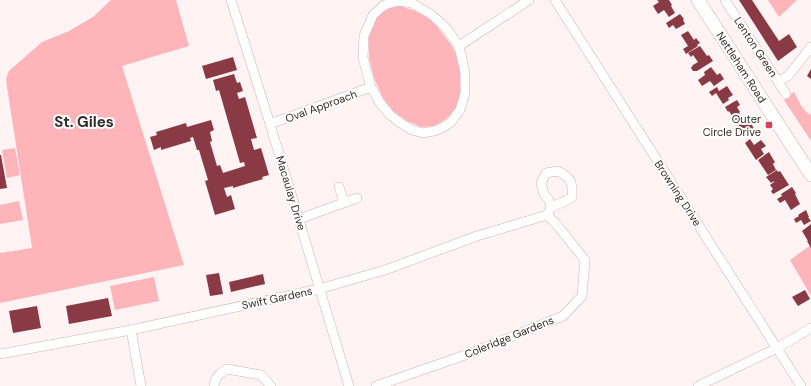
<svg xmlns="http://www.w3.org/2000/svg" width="811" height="386" viewBox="0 0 811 386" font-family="'DM Sans',sans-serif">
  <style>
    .green { fill: #feb5ba }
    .building { fill: #8a3a44 }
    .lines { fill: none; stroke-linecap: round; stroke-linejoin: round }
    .street-casing { stroke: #d0b3b4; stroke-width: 10 }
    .secondary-casing { stroke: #d0b3b4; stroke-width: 14 }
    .street { stroke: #fff; stroke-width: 9 }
    .secondary { stroke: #fff; stroke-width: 13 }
    .poi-dot { fill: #d4435c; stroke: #fff; stroke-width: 1.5 }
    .labels { text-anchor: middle; stroke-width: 4; stroke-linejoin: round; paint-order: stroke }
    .street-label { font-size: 11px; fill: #352a2b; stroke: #fff }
    .poi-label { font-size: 11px; fill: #352a2b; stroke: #fff; text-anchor: end }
    .district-label { font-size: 15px; font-weight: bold; fill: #352a2b; stroke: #fff }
  </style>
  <rect width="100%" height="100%" fill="#fff3f3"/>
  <g class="green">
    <path d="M111,0H176L189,46L122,66L184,265L0,303V253L32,248L7,87L6,79L9,71L42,42L69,31L93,17Z"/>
    <path d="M768,0H797L779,17Z"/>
    <path d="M401,6L415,11L430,19L439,29L452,46L458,59L462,74L461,92L457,108L447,118L435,126L421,127L407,121L393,111L383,98L374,78L369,58V36L378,15L392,7Z"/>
    <path d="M794,92C799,101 802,111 811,115V141L784,100Z"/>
    <path d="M15,148L20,175L7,178L2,150Z"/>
    <path d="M19,201L23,220L0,224V205Z"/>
    <path d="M811,245V296L790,260Z"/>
    <path d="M154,277L159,301L115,310L110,286Z"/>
  </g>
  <g class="building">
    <path d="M657,0H669L672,5L671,6L675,13L669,17L664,10L658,14L653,6L659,2Z"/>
    <path d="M739,0H752L779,41L789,34L797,47L778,61Z"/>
    <path d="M680,14L684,19L683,20L685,24L676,29L673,25L669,28L666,23Z"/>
    <path d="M688,31L694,40L696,38L700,43L697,45L698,46L686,54L683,49L688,46L681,35Z"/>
    <path d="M700,46L707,56L709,55L713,61L697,71H693L691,68L693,65L698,62L693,55L691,57L688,53Z"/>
    <path d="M233,57L237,70L206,79L202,66Z"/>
    <path d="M711,67L717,75L720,73L724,79L714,86L710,81L702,86L698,80L705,75L704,72Z"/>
    <path d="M811,69V79L807,76Z"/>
    <path d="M234,74L237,83L240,82L243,91L237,93L239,99L245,97L257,138L251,139L254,150L261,148L269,175L262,177L263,179L233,188V186L224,188L227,197L231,195L235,209L215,215L205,181L208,180L199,150H197L193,137L190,138L191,141L161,150V147L154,150L150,137L157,135L156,132L186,123L187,127L211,120L214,130L210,132L212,141L210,142L217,166L220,165L223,173L245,166L244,162L240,163L219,90L216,91L213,80Z"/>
    <path d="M727,86L733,95L728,98L729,100L723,104L716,93L712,96L709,92L717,87L719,91Z"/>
    <path d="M737,100L740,105L737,107L740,112L739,113L742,118L736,122L729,111L728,112L725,107Z"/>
    <path d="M749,119L754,129L752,130L755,134L747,138L745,134L744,135L738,126Z"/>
    <path d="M750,139L754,145L761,140L766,146L761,149L764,154L756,160L745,143Z"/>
    <path d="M769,152L773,159L775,162L773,164L776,170L768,175L758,160Z"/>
    <path d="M0,155H1L7,188L0,189Z"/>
    <path d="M777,170L778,172L780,171L789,185L775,193L773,194L771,191L773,189L770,185L774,182V181L771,183L766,177Z"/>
    <path d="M792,187L796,193L795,194L800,204L791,210L785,200L780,203L777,199L782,196L781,194Z"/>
    <path d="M806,210L809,217H808L811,221L804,225L801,220L796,223L794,219L799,216L798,215Z"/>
    <path d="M811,224V248L807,241H808L802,231Z"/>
    <path d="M219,273L223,294L210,296L206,275Z"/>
    <path d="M263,274L265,284L231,292L229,282Z"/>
    <path d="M805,290L810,299L798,306L792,297Z"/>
    <path d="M108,298L112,316L69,324L66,306Z"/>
    <path d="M37,306L41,328L13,333L9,311Z"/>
  </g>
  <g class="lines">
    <g class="street-casing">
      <g id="street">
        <path d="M231,0L270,124L349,386"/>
        <path d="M555,0L801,386"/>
        <path d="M725,0L786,94"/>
        <path d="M399,1L412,3L432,15L446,28L459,46L465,73V93L460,110L451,122L442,128L434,131L423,133L412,130L402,124L390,115L380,103L371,87L363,58L364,36L373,15L384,5Z"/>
        <path d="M459,46L529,0"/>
        <path d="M778,81L788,76L811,47"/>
        <path d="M270,124L371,87"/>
        <path d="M339,187L344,202"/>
        <path d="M547,215L551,208L549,200L544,194L541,183L546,173L558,171C571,178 573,182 572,197C565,202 558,203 551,208"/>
        <path d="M299,219L357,198"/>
        <path d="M131,330L141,386"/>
        <path d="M0,354L131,330L319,289L385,270L477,236L547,215"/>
        <path d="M214,386C215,377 220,373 227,369L261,375L271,386"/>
        <path d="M376,386L471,353L563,316L582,296L585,260L557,225L547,215"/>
        <path d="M698,386L777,348L811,328"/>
      </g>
    </g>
    <g class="secondary-casing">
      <g id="secondary">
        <path id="s1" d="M698,0L811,175"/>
      </g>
    </g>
    <use href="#street" class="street"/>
    <use href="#secondary" class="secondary"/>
  </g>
  <rect class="poi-dot" x="765" y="121" width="8" height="8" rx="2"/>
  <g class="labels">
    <g class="street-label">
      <text transform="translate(756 47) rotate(57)" y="4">Lenton Green</text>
      <text dy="4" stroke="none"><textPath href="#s1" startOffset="80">Nettleham Road</textPath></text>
      <text transform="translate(321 106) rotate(-20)" y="4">Oval Approach</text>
      <text transform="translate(291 193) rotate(73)" y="4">Macaulay Drive</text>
      <text transform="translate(678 193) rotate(57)" y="4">Browning Drive</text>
      <text transform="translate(277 298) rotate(-12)" y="4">Swift Gardens</text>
      <text transform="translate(509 337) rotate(-22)" y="4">Coleridge Gardens</text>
    </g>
    <g class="poi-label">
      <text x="761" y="123">Outer<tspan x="761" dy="13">Circle Drive</tspan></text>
    </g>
    <g class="district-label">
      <text x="84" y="127">St. Giles</text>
    </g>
  </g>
</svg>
